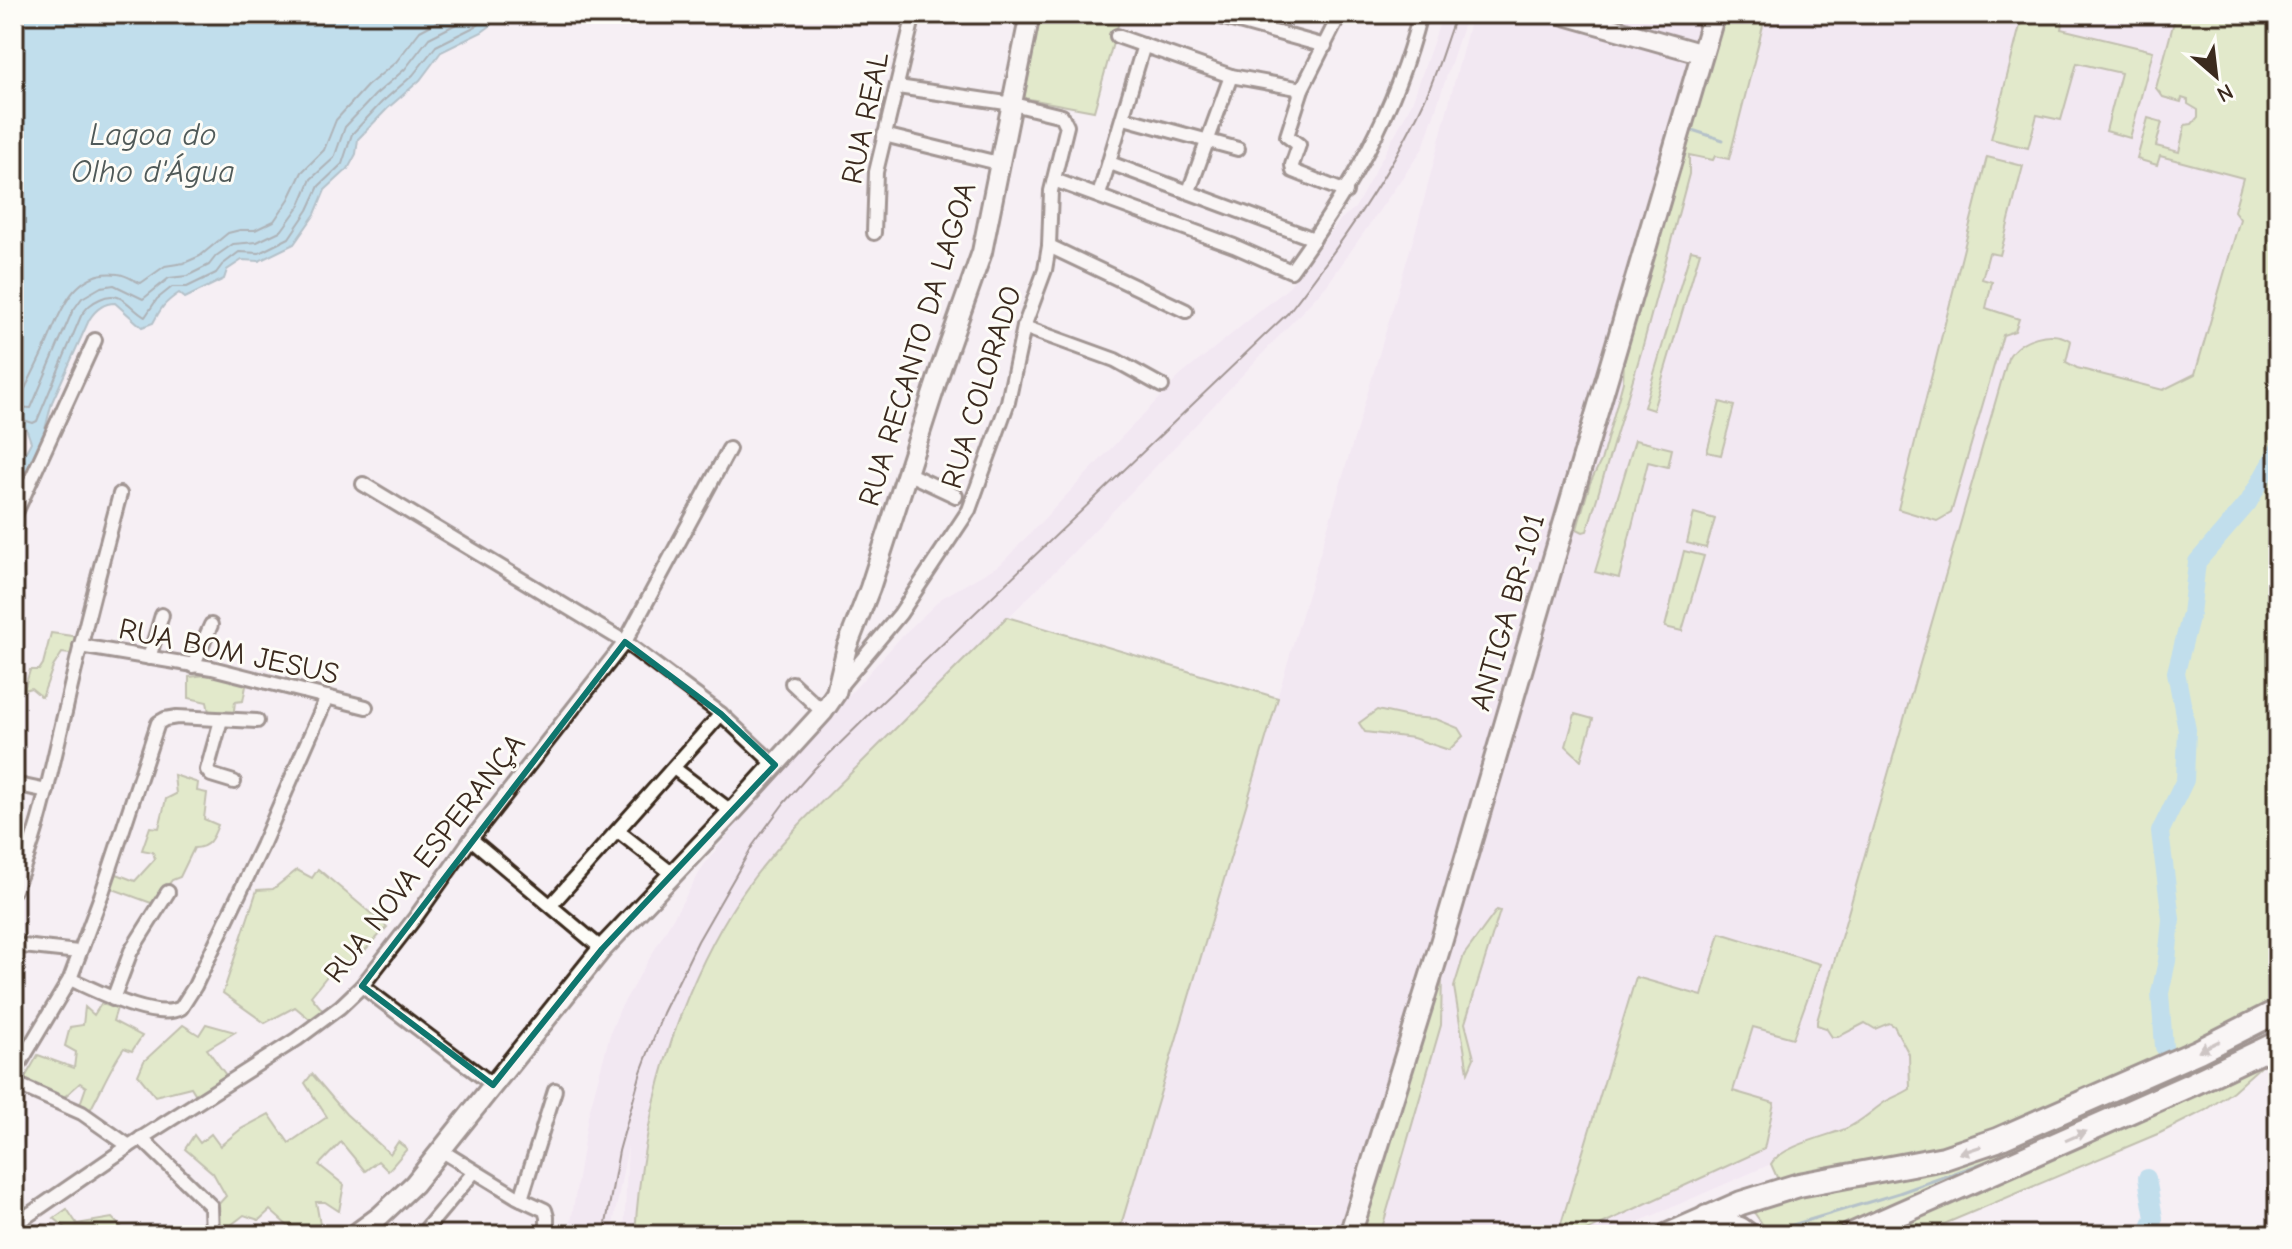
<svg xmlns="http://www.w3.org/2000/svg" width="2292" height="1249" viewBox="0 0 2292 1249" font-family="'Comic Neue',sans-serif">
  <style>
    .built { fill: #eedff0 }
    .green { fill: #c9e399; stroke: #82865c; stroke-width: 2 }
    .water { fill: #82cae3; stroke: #668a94; stroke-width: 2 }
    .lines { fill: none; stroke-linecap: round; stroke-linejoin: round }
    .shore { stroke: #576a6d; stroke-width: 2 }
    .stream { stroke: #668a94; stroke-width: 3 }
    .river { stroke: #82cae3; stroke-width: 18 }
    .street-casing { stroke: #3b2a1e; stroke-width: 18 }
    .secondary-casing { stroke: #3b2a1e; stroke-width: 24 }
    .primary-casing { stroke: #3b2a1e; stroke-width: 26 }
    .highway-casing { stroke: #3b2a1e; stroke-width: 28 }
    .street { stroke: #fdfcf7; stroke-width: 12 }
    .secondary { stroke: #fdfcf7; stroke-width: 18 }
    .primary { stroke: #fdfcf7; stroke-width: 20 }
    .highway { stroke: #fdfcf7; stroke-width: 22 }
    .tram { stroke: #3b2a1e; stroke-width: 2 }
    .oneway { fill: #9c938a }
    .marked { fill: none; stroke: #0f766e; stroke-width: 6; stroke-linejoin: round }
    .labels { text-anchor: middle; stroke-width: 6; stroke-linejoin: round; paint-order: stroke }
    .street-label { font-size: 30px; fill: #3b2a1e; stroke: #fdfcf7 }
    .water-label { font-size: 32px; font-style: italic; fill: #505a59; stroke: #fdfcf7 }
  </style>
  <rect width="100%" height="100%" fill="#f6eff4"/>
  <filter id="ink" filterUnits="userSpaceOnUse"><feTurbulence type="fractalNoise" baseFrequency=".0125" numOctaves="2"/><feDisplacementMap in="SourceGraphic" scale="16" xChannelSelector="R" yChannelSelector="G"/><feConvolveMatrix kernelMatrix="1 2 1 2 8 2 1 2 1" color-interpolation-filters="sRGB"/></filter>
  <g filter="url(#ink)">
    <g class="built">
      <path d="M1443,14H1467L1423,148L1327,285L1183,438L1057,569L812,811L741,895L722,927L698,977L679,1020L666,1059L638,1190L635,1235H624L628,1145L611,1235H569L588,1116L611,1031L620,1009L704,865L759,796L901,637L942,598L1001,564L1180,376L1287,289L1341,219L1355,208L1412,103Z"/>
      <path d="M1472,14H2278V69L2234,210L2240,218L2195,374L2163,390L2077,368L2066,362L2068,348L2028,351L2032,1096L1775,1172L1771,1164L1608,1235H1118L1418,223Z"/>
    </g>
    <g class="green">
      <path d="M1040,14H1121L1094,111L1024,98Z"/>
      <path d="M1714,14H1766L1729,159L1715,156L1713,160L1689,155V174L1642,349L1587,531L1583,532L1577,529L1590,483L1601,461L1623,382L1624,362L1682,153Z"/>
      <path d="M2023,14H2064L2061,29L2153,51L2130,138L2106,131L2121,73L2077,63L2061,120L2037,115L2028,148L1991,139Z"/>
      <path d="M2176,14H2278V999L2228,1026L1970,1142L1812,1170L1779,1182L1771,1164C1780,1147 1827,1136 1845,1129C1858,1124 1871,1112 1882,1104C1890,1098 1901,1095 1910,1089L1909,1054L1894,1026L1889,1023L1875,1029L1865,1023L1838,1037H1832L1826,1028L1817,1025V1021L2008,358C2019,338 2052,328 2071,341L2066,362L2077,368L2163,390L2195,374L2240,219L2234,211L2243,178L2160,156L2157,165L2137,159L2148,118L2162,122L2156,146L2179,152L2185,125L2192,124L2198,117V110L2188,104V100L2182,98L2181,102L2163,97L2156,88Z"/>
      <path d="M1987,157L2023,166L2000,255L1989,253L1982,279L1992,282L1986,308L2019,319L2015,331L2003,335L1951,513L1937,521L1898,509Z"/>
      <path d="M1691,250L1700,252L1653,410L1644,407Z"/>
      <path d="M1720,402L1734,406L1721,455L1707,452Z"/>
      <path d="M1635,440L1672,449L1668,467L1648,462L1619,578L1595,572Z"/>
      <path d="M1694,513L1715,519L1706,548L1687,543Z"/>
      <path d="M1684,551L1704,556L1682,631L1665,627Z"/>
      <path d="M1007,617L1278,698L1118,1235H635C642,1118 675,996 740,897C772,849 816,807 857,767C907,717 957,667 1007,617Z"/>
      <path d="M51,633L80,637L77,655L62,653L53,667L42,697L31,688L24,690L30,670H39L43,664Z"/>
      <path d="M215,674L247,681L243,701L235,702L233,718L210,717L207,702L189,698V677Z"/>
      <path d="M1377,710L1409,717L1436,719L1458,728L1463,736L1449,750L1413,738L1365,732L1359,723Z"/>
      <path d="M1575,714L1593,719L1581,760L1566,746Z"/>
      <path d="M174,775L198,783L197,791L207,793L204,819L218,825C213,838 209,848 194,848L180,877L172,880L154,904L110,888L117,874L135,881L155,859L153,852L142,850L150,827L159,828L166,799L176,794Z"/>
      <path d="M318,869L387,927L348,968L327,976L311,996L324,1012L312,1021L295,1007L265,1023L223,993L257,890L273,889L297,870L312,878Z"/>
      <path d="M1497,910L1500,911L1465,1023L1474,1058L1468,1072L1454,987L1464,955Z"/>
      <path d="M1720,933L1820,964L1793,1038L1753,1027L1733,1091L1774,1103L1764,1149L1578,1235H1547L1561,1224L1636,977L1702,996Z"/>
      <path d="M1442,973L1441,1025L1380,1235H1361L1435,986Z"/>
      <path d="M101,1004L117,1008L113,1021L142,1036L132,1051L124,1048C110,1067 101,1091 89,1112L79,1107L86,1087L80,1083L62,1099L23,1081L38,1055L74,1068L76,1052L65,1046L70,1027L83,1025L85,1007L94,1015Z"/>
      <path d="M206,1024L235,1032L207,1049L228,1078L198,1098L191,1087L155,1096L138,1075L144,1061L183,1025L199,1035Z"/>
      <path d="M2253,1034L2251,1039L1983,1168L1860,1223L1827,1235H1770L1751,1208L1791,1194L1924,1171Z"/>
      <path d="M2272,1056L2233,1091L2206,1110L2160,1133L1918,1235H1871Z"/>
      <path d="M312,1074L346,1114L390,1154L398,1142L407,1149L388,1171L378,1161L365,1171L341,1142L319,1165L344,1185L339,1211L325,1202H316L320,1224L312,1235H298L270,1210L259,1220L244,1215L231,1225L216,1226L215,1208L226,1196L213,1173L185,1149L194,1135L200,1143L211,1134L220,1146L241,1129L269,1114L289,1143L327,1117L305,1083Z"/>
      <path d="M67,1209L77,1224L112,1218L123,1229L135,1235H74L54,1218Z"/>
    </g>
    <path class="water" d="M14,14H498L490,26L482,32L441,52L420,80L388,108L358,139L356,154L348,169L325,190L315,214L294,244L259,261L242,260L227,270L224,279L185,298L179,293C164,303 161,308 153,323L142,327L115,303C103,303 95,310 89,320L52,402L43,437L14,501V474L31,442L26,428L14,425Z"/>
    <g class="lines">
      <g class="shore">
        <path d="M14,395L23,393C32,374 42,355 50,336C62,306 78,268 118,274C127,275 134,281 141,283L165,266L184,263L200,256L228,233L240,230H255L274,221L289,199L302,172L324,150L336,120L367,86L396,62L420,31L452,14"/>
        <path d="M14,407L31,408L72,312L82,298L101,287L114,285L143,299L169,278L187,276L209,265L216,256L233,244L257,242L282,230L300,205L311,179L334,158L345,127L375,95L405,69L429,38L476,14"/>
        <path d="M14,417L33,423L37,421L81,316C87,307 91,303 100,299C121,288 130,309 145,317L157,299L172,287H187L216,273L222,265L239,252L259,253L289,238L308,210L319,186L342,164L352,134L382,102L413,75L436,46L478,25L489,14"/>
      </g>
      <g class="stream">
        <path d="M1689,129L1723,140"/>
        <path d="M2185,1075L2278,1029"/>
        <path d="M1773,1235L1786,1227L1899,1193L2002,1156"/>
      </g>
      <g class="river">
        <path d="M2164,1047L2160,993L2167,961L2171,919L2160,832L2185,780L2187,730L2176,672L2191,614L2197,562L2248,503L2278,450"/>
        <path d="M2147,1178L2154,1218L2147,1235"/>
      </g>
      <g class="street-casing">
        <g id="street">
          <path d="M1210,14L1325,46"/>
          <path d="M1340,14L1302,89L1287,136L1299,145L1292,165L1293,171L1346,192"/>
          <path d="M1117,36L1231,76L1302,89"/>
          <path d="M1124,118L1238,149"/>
          <path d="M884,135L1002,164"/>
          <path d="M1110,163L1314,239"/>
          <path d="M1054,180L1234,246L1291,271C1350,189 1395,114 1420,14"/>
          <path d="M1189,191L1231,76"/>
          <path d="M1099,195L1144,45"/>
          <path d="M874,233L876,172L914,14"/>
          <path d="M1049,246L1186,311"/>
          <path d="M1024,327L1115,360L1162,386"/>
          <path d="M907,473L956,496"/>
          <path d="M363,484L625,642L721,714L775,765"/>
          <path d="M14,517L95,340"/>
          <path d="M80,646L212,668L366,707"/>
          <path d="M149,658L162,615"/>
          <path d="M193,666L211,625"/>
          <path d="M792,683L823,712"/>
          <path d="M840,686L900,614L969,510L1008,402L1024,327L1045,270L1049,246L1051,191L1067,126L1062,116L1013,104L898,87"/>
          <path d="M221,720L207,770L211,775L234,782"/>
          <path d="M675,769L732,812"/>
          <path d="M14,784L47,791"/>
          <path d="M618,831L674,875"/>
          <path d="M471,839L602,949"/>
          <path d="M14,890C40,832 51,769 66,708C82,636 101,565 120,494"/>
          <path d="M551,905L721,714"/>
          <path d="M14,945L78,952"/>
          <path d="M70,979C95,990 155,1022 181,1008L195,986L262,846L327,697"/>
          <path d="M362,986L493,1085"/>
          <path d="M113,999L131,951L168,892"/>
          <path d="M14,1073L70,979L101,896L158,723L165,719L177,717L257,721"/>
          <path d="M14,1083L82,1113L129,1146"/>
          <path d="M141,1138L211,1206L212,1235"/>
          <path d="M442,1151L517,1197L545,1210L547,1217V1235"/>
          <path d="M521,1199L555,1090"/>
          <path d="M14,1225L129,1146L297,1039L340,1007L362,986L415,918L471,839L625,642L729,449"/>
          <path d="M421,1235L474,1172"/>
        </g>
      </g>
      <g class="secondary-casing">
        <g id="secondary">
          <path d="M1561,14L1703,54"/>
          <path d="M354,1235L380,1216L414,1184L602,949L732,812L823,712L836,693L847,647L870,588L941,368L982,252L1030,14"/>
        </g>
      </g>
      <g class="primary-casing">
        <path id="primary" d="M1350,1235L1441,943L1714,14"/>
      </g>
      <g class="highway-casing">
        <g id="highway">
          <path d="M1707,1217L1740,1229L1748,1235"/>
          <path d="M1668,1235L1741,1203L1799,1185L1944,1158L1997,1140L2199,1051L2278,1011"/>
          <path d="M1851,1235L2192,1084L2278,1043"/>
        </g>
      </g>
      <use href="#street" class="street"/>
      <use href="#secondary" class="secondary"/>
      <use href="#primary" class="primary"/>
      <use href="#highway" class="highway"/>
      <path class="tram" d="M604,1235L619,1151L641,1072L663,1013L698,941L753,845L784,803L815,768L882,702L1288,313C1339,247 1389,176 1424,101C1437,74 1445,43 1456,14"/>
    </g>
    <defs><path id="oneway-solid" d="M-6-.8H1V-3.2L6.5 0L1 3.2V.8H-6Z" transform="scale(2)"/></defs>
    <g class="oneway">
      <use href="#oneway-solid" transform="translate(2209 1046) rotate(154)"/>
      <use href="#oneway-solid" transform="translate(2076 1136) rotate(-24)"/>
      <use href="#oneway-solid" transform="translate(1970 1150) rotate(162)"/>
    </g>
  </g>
  <path d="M0 0H2292V1249H0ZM625,642L721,714L775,765L602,949L493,1085L362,986Z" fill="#f6eff4" fill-opacity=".55" fill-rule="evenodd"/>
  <path class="marked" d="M625,642L721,714L775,765L602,949L493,1085L362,986Z"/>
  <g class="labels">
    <g class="street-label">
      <text transform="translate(865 118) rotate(-78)" y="10">RUA REAL</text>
      <text transform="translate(917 344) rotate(-73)" y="10">RUA RECANTO DA LAGOA</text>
      <text transform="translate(981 387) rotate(-73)" y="10">RUA COLORADO</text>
      <text transform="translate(1507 612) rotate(-74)" y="10">ANTIGA BR-101</text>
      <text transform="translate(229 651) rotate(12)" y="10">RUA BOM JESUS</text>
      <text transform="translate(424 858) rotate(-52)" y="10">RUA NOVA ESPERANÇA</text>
    </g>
    <g class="water-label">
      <text x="153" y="145">Lagoa do<tspan x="153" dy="37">Olho d'Água</tspan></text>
    </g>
  </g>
  <rect width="2292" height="1249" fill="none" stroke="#fdfcf7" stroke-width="48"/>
  <rect x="24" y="24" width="2244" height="1201" fill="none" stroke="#3b2a1e" stroke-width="3" filter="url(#ink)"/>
  <g transform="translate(2216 76) rotate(152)" stroke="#fdfcf7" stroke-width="6" paint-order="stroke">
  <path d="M0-6L14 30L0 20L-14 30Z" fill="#3b2a1e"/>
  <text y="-12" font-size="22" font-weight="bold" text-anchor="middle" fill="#3b2a1e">N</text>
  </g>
</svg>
